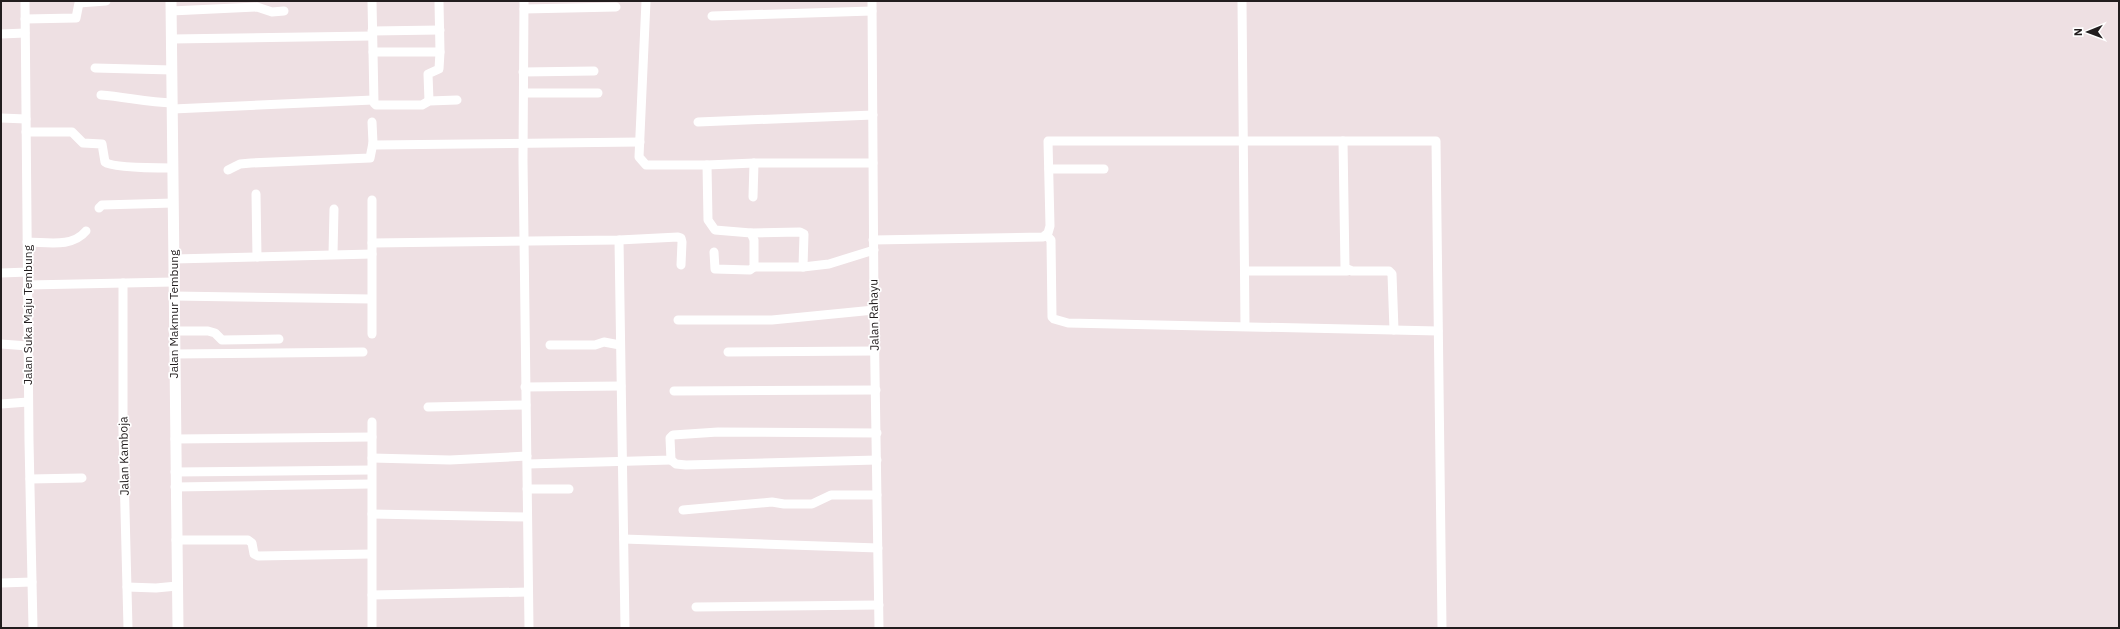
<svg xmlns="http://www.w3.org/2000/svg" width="2120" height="629" viewBox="0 0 2120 629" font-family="'IBM Plex Sans',sans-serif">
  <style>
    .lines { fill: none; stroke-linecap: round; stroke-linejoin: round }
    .minor { stroke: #fff; stroke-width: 9 }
    .tertiary { stroke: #fff; stroke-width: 11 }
    .labels { text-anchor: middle; stroke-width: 3.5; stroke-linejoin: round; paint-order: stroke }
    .street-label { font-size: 12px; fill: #221d1e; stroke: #fff }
  </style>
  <rect width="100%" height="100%" fill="#eee0e3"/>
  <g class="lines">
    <g class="minor">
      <path d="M25,1L29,441L33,628"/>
      <path d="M372,1L374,103L376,105H422L429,101L457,100"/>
      <path d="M524,1L523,160L529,628"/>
      <path d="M646,1L639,157L646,165H707L754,163H873"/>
      <path d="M872,1L874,310L879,628"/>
      <path d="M1242,1L1245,326"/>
      <path d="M524,9L616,7"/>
      <path d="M171,11L257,7L272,12L284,11"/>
      <path d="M712,16L872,11"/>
      <path d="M25,19L76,18L79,3L106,1"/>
      <path d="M372,31L440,30"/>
      <path d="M1,34L25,33"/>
      <path d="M172,39L372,36"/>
      <path d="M373,52H440L439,2"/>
      <path d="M95,68L172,70"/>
      <path d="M523,72L594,71"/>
      <path d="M524,93H598"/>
      <path d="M101,95C125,97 148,102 172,103"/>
      <path d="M429,101L428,74L439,69L440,52"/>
      <path d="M173,109L373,100"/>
      <path d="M1,118L26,119"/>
      <path d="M372,122L373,143L376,145L640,142"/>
      <path d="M698,122L873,115"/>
      <path d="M26,132H72L83,143L102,144L105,162C112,168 161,168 172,168"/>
      <path d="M1343,141L1345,268L1352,271H1389L1392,274L1394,330"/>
      <path d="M707,165L708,220L715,230L751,233L800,232L804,234L803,267H754"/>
      <path d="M1049,169H1104"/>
      <path d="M228,170L240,164L251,163L370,158L373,143"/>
      <path d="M256,194L257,257"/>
      <path d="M753,197L754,163"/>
      <path d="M372,200V334"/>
      <path d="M99,208L102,205L173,203"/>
      <path d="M1046,235L1051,240L1052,317L1054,319L1068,323L1438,331"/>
      <path d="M619,240L625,628"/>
      <path d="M873,240L1043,237L1048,233L1050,226L1048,141H1436L1442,628"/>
      <path d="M27,242C47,242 72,248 86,231"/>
      <path d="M372,243L619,240L678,237L681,238L682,242L681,265"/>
      <path d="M714,252L715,269L750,270L754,267V240L751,233"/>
      <path d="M333,254L334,209"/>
      <path d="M174,259L372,254"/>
      <path d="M803,267L829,264L874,250"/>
      <path d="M1245,271H1347"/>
      <path d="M1,273L28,272"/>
      <path d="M123,283V432L128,628"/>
      <path d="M28,285L173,282"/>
      <path d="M173,296L371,299"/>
      <path d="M678,320H772L874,310"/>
      <path d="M173,331H208L215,333L222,340L279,339"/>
      <path d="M1,344L28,346"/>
      <path d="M550,345H595L604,342L620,345"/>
      <path d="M728,352L875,351"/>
      <path d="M174,354L363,352"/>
      <path d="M525,387L621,386"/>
      <path d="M674,391L876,390"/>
      <path d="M1,404L28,402"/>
      <path d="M428,407L526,405"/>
      <path d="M175,439L372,437"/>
      <path d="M372,458L450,460L527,456"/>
      <path d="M671,460L676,464L686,465L877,460"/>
      <path d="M528,464L671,460L670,438L673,435L718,432L877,433"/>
      <path d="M175,472L371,470"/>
      <path d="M30,479L82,478"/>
      <path d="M175,487L371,484"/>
      <path d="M527,489H569"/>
      <path d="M683,510L772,502L784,504H812L831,495H877"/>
      <path d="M372,514L527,517"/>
      <path d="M624,539L878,548"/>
      <path d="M176,540H248L252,543L254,554L258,556L371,554"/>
      <path d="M1,583L32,582"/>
      <path d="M127,587L156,588L177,586"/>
      <path d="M372,595L528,592"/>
      <path d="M696,607L879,605"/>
      <path d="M372,628V422"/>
    </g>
    <path class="tertiary" d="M171,1L178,628"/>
  </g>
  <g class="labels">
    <g class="street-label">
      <text transform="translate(174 314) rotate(-90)" y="4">Jalan Makmur Tembung</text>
      <text transform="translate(28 315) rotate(-90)" y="4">Jalan Suka Maju Tembung</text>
      <text transform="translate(874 315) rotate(-91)" y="4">Jalan Rahayu</text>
      <text transform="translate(124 456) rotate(-91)" y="4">Jalan Kamboja</text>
    </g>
  </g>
  <rect width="2120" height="629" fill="none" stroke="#221d1e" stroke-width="4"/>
  <g transform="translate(2088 32) rotate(269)" stroke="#ffffff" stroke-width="3" paint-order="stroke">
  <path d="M0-3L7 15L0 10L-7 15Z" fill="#221d1e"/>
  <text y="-6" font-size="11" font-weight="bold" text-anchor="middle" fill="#221d1e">N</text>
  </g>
</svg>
